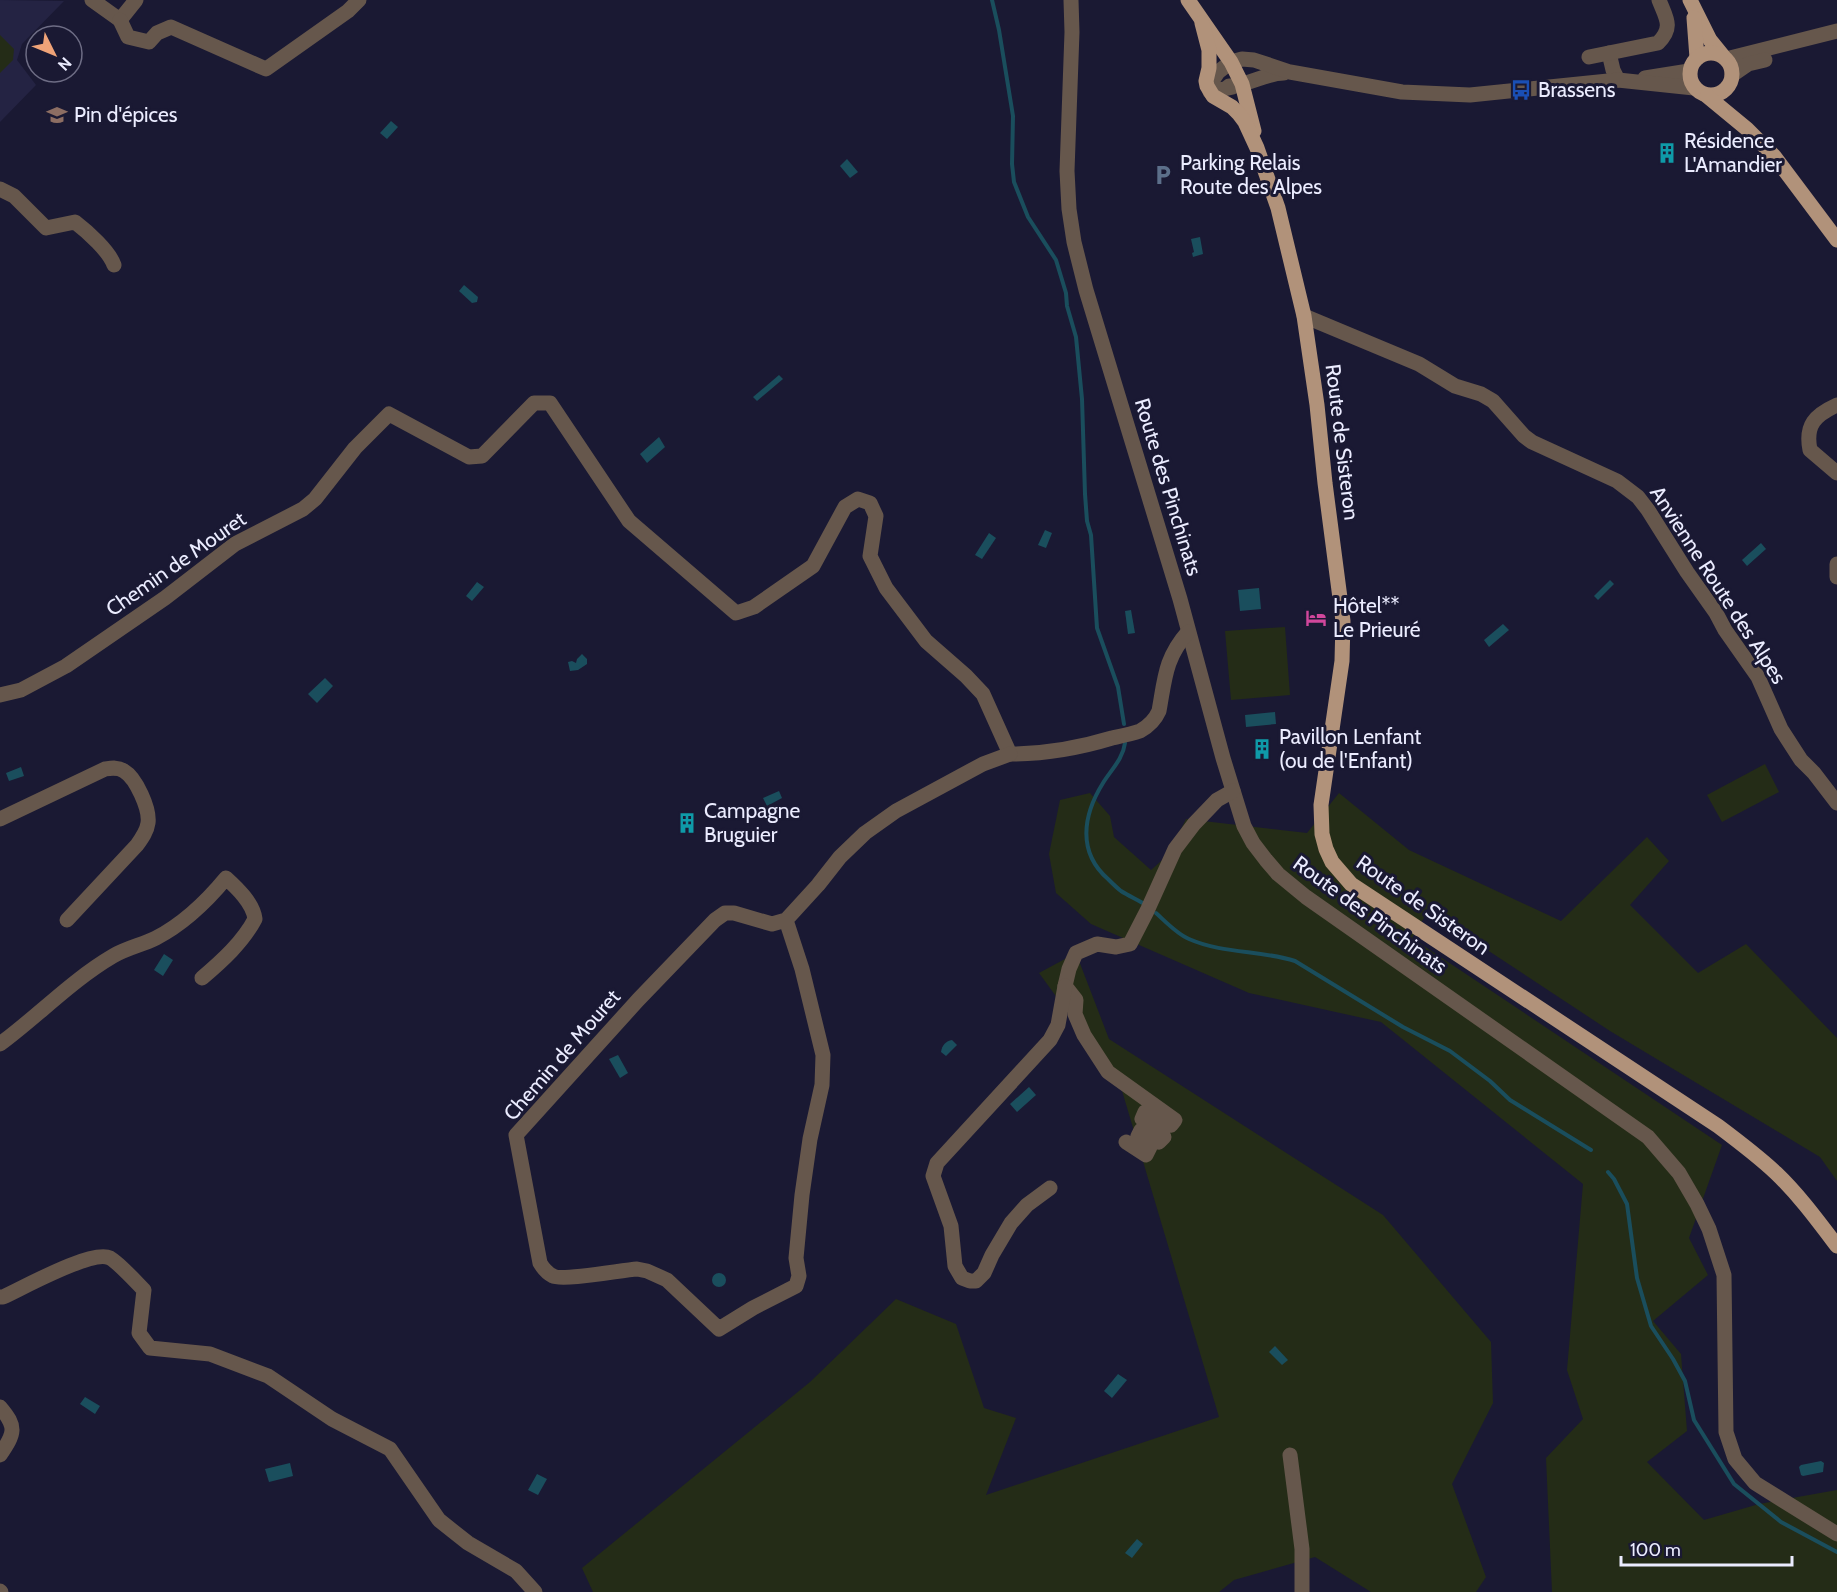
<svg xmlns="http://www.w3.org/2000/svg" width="1837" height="1592" viewBox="0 0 1837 1592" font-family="Cabin,sans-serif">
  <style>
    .built { fill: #242343 }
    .green { fill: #242c17 }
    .water { fill: #1a4e5d }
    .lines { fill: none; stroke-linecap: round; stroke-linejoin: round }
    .stream { stroke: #1a4e5d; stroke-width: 4 }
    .minor { stroke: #66574c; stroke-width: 15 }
    .major { stroke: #b1927a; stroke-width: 15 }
    .labels { text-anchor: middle; stroke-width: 6; stroke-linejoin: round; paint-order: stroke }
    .poi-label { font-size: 21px; fill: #ebecff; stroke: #1a1933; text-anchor: start }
    .street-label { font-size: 21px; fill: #ebecff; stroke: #1a1933 }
  </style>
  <rect width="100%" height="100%" fill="#1a1933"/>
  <path class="built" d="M0,0L64,1L22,44L17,60L36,85L0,122Z"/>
  <g class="green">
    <path d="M0,35L14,49L13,60L0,73Z"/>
    <path d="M1285,627L1290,695L1231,700L1225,631Z"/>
    <path d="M1765,764L1779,792L1722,822L1707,795Z"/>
    <path d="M1090,793L1110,816L1114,837L1151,870L1168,855L1186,819L1307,833L1339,793L1409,850L1561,921L1647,837L1669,861L1630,905L1698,973L1746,944L1837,1038V1181L1820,1157L1610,1031L1428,911L1412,938L1722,1145L1689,1238L1708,1275L1653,1321L1681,1354L1687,1431L1647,1462L1704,1520L1759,1504L1837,1490V1592H1552L1546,1458L1583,1419L1567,1370L1583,1184L1381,1022L1249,993L1091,924L1056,893L1049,854L1060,800Z"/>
    <path d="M1076,953L1109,1039L1383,1215L1491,1342L1493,1403L1452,1484L1486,1577L1476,1592H1371L1315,1557L1234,1580L1219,1592H593L582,1568L810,1382L896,1299L956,1324L984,1408L1016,1418L986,1495L1219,1417L1120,1084L1039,973Z"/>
  </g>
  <g class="water">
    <path d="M391,121L398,127L387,139L380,133Z"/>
    <path d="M847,159L858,172L850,178L840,166Z"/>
    <path d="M1200,237L1203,254L1193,257L1192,253L1194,252L1191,239Z"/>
    <path d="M464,285L478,297L477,302L472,303L459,291Z"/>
    <path d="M779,375L783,379L757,401L753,397Z"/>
    <path d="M659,437L665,447L647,463L640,454Z"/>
    <path d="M1045,530L1052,533L1046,548L1038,545Z"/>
    <path d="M989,533L996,538L982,559L975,555Z"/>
    <path d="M1761,543L1766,549L1747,566L1742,560Z"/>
    <path d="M1610,580L1614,584L1598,600L1594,596Z"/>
    <path d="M477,582L484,587L472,601L466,596Z"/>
    <path d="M1259,588L1261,609L1240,611L1238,590Z"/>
    <path d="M1131,610L1135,633L1128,634L1125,611Z"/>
    <path d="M1503,624L1509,630L1489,647L1484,640Z"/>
    <path d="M582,654L587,659V664L578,670L570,671L568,662L572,661L576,663L577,659Z"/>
    <path d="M325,678L333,686L317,703L308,694Z"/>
    <path d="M1275,712L1276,724L1246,727L1245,715Z"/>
    <path d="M21,767L24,776L9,781L6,773Z"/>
    <path d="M779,791L782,798L767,806L763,798Z"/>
    <path d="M164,954L173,960L163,976L154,970Z"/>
    <path d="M952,1040L957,1045L946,1056L941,1052C942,1045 946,1041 952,1040Z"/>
    <path d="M618,1055L628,1073L620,1078L609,1059Z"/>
    <path d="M1029,1087L1036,1095L1017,1112L1010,1104Z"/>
    <circle cx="719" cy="1280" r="7"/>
    <path d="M1275,1346L1288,1360L1282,1365L1269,1352Z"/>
    <path d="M1118,1374L1127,1380L1112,1398L1104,1391Z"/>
    <path d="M85,1397L100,1406L95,1414L80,1404Z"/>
    <path d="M1821,1461L1824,1463L1823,1472L1803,1476L1801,1475L1799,1467L1801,1465Z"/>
    <path d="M290,1463L293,1476L269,1482L265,1469Z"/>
    <path d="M537,1474L547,1479L538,1495L528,1490Z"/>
    <path d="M1137,1539L1143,1544L1132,1558L1125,1553Z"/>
  </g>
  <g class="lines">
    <g class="stream">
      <path d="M992,0L999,30L1013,116L1012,164L1014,182L1028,217L1056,260L1066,293L1067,306L1076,337L1082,399L1085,494L1087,521L1091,535L1097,628L1118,687L1124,724"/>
      <path d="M1125,743C1123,759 1111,770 1103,783C1083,815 1077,852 1108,879C1112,883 1117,888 1121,891C1129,896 1138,900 1146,905"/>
      <path d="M1156,913C1166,922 1177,934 1189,939C1223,954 1261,950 1295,961L1403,1027L1450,1051L1490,1081L1510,1100L1591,1150"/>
      <path d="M1608,1172L1614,1179L1627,1204L1637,1278L1651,1326L1673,1359L1685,1381L1694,1420L1734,1484L1781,1522L1837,1552"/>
    </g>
    <g class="minor">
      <path d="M92,0L120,20L136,0"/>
      <path d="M1071,0L1072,32L1067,171L1069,209L1074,242L1086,290L1180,599L1223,758L1244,826L1253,843L1266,860L1278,874L1306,897L1648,1137L1679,1173L1697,1204L1709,1229L1724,1275L1726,1432L1735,1459L1755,1483L1837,1534"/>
      <path d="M120,20L128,37L149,42L157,33L171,27L266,69L348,11L359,0"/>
      <path d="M1609,53L1613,70L1618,80"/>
      <path d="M1589,57L1658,43C1674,27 1666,18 1659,0"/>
      <path d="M1726,59L1837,31"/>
      <path d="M1732,75L1748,64L1765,60"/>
      <path d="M1645,78L1689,71"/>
      <path d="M1229,86C1248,86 1265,73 1284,73"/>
      <path d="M1233,87L1210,92L1212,81L1218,72L1231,62L1242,59L1254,60L1290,72L1402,92L1470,95L1618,80L1694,88"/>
      <path d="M0,189L14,196L46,228L75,222C88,232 109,251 114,265"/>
      <path d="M1304,316L1419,364L1455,386L1481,394L1493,401L1524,436L1532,442L1617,481L1638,497L1648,510L1687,572L1716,613L1725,630L1758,677L1781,729L1801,760L1814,773L1837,803"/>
      <path d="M1837,405C1815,415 1805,425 1810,450L1837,473"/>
      <path d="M1837,564V577"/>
      <path d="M0,695L21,690L66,666L165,598L235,544L303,509L315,499L355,448L389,414L469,457L482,456L534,403H550L629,521L736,613L754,607L813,566L845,507L858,499L870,503L876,516L870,556L886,588L926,641L966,676L983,694L1010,754C1045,754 1079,748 1112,738C1121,736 1131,734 1140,731C1149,726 1155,720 1159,711C1165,678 1165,658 1188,632"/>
      <path d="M0,819L105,769C112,768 118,767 124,771C136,778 150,809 148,823C147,831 142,838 137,845L67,920"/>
      <path d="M786,920L802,969L823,1055L822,1085L810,1139L802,1195L796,1258L799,1276L796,1286L753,1308L719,1329L667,1280L647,1271L637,1269C622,1270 562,1281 553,1276C547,1273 543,1268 540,1263L516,1135L638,1000L715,920L725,913H734L772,924L786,920L818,885L840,857L865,833L896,811L983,764L1010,754"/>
      <path d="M0,1044C38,1016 72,980 113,956C126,948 142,945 156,938C183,924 207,901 226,878C237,888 253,903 255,919C243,942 222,961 202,978"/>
      <path d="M1126,1142L1146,1155L1150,1147L1138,1136L1141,1130L1159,1142L1164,1137L1142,1119L1145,1112L1171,1125L1175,1120L1108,1072L1084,1035L1075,1014L1076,1000L1065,986L1069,969L1076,953L1097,944L1116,947L1130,944L1147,911L1175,849L1194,824L1217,800L1233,791"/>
      <path d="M1050,1188L1027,1205L1011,1223L992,1255L984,1273L976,1281H970L962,1278L955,1266L951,1226L933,1176L937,1163L1050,1040L1058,1025L1065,986"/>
      <path d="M0,1297H3C23,1288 92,1249 110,1258C119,1263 136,1282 144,1290L139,1333L150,1348L210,1354L268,1376L332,1419L390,1449L439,1520L468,1543L516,1571L535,1592"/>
      <path d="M0,1407C17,1427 15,1433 0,1455"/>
      <path d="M1290,1455L1302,1549V1592"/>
      <path d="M0,1591L1,1592"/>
    </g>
    <g class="major">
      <path d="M1188,0L1231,62L1242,84L1254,131"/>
      <path d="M1690,0L1710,40L1723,56"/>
      <path d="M1694,18L1697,58"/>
      <path d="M1202,23L1209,50V68L1206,81L1207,86L1213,96L1232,107L1239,114L1245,122L1257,148L1278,208L1304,316L1317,405L1325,483L1343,621L1342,661L1321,805L1322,834L1326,849L1332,862L1351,884L1718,1126C1738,1141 1758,1156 1776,1173C1799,1195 1818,1221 1837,1246"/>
      <circle cx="1711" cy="74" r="21"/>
      <path d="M1707,96L1747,129L1774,156L1837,240"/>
    </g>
  </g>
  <defs>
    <g id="bus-bare" transform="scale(1.62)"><path d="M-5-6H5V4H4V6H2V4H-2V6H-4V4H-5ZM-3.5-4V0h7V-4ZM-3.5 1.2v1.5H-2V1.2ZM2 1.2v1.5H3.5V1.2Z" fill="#1a4fb4" stroke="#1a1933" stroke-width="2.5" paint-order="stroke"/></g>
    <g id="school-bare" transform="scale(1.62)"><path d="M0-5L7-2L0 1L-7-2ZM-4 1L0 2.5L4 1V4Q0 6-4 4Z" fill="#8d6e63" stroke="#1a1933" stroke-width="2.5" paint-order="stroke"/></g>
    <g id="building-bare" transform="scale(1.62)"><path d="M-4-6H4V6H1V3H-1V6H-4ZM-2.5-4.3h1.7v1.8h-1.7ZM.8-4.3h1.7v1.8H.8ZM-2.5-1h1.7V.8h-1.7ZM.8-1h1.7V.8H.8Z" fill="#0f9aa8" stroke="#1a1933" stroke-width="2.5" paint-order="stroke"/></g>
    <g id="parking-bare" transform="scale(1.62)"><path d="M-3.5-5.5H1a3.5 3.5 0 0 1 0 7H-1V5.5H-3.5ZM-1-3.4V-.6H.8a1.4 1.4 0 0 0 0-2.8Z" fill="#5c6f8a" stroke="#1a1933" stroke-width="2.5" paint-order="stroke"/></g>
    <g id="hotel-bare" transform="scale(1.62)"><path d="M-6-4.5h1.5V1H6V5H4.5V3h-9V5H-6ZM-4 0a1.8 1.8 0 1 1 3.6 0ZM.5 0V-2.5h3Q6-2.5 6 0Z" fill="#d1479c" stroke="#1a1933" stroke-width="2.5" paint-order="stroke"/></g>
  </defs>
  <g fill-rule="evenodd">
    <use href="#bus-bare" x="1521" y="90"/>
    <use href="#school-bare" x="57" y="115"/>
    <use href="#building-bare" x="1667" y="153"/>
    <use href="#parking-bare" x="1163" y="175"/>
    <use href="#hotel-bare" x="1316" y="618"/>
    <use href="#building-bare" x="1262" y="749"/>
    <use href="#building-bare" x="687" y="823"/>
  </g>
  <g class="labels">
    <g class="poi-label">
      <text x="1538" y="97">Brassens</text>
      <text x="74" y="122">Pin d'épices</text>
      <text x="1684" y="148">Résidence<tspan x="1684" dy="24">L'Amandier</tspan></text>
      <text x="1180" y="170">Parking Relais<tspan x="1180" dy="24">Route des Alpes</tspan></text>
      <text x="1333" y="613">Hôtel**<tspan x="1333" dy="24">Le Prieuré</tspan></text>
      <text x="1279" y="744">Pavillon Lenfant<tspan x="1279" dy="24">(ou de l'Enfant)</tspan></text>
      <text x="704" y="818">Campagne<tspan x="704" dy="24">Bruguier</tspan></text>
    </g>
    <g class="street-label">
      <text transform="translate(1342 442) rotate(83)" y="7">Route de Sisteron</text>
      <text transform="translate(1168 487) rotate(73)" y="7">Route des Pinchinats</text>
      <text transform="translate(176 564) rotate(-35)" y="7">Chemin de Mouret</text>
      <text transform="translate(1718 585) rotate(57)" y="7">Anvienne Route des Alpes</text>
      <text transform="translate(1423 905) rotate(35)" y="7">Route de Sisteron</text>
      <text transform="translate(1370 915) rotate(36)" y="7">Route des Pinchinats</text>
      <text transform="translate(562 1055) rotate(-49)" y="7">Chemin de Mouret</text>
    </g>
  </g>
  <g transform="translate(54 54) rotate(133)"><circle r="28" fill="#1a1933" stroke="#6e6d85" stroke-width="1.5"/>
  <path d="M0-4.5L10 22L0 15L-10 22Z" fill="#efa378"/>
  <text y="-9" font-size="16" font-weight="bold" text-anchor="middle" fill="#ebecff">N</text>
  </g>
  <path d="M1621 1556v9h171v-9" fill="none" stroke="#ebecff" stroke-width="3"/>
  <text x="1630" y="1556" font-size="18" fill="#ebecff" stroke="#1a1933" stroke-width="4.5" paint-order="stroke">100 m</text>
</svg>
